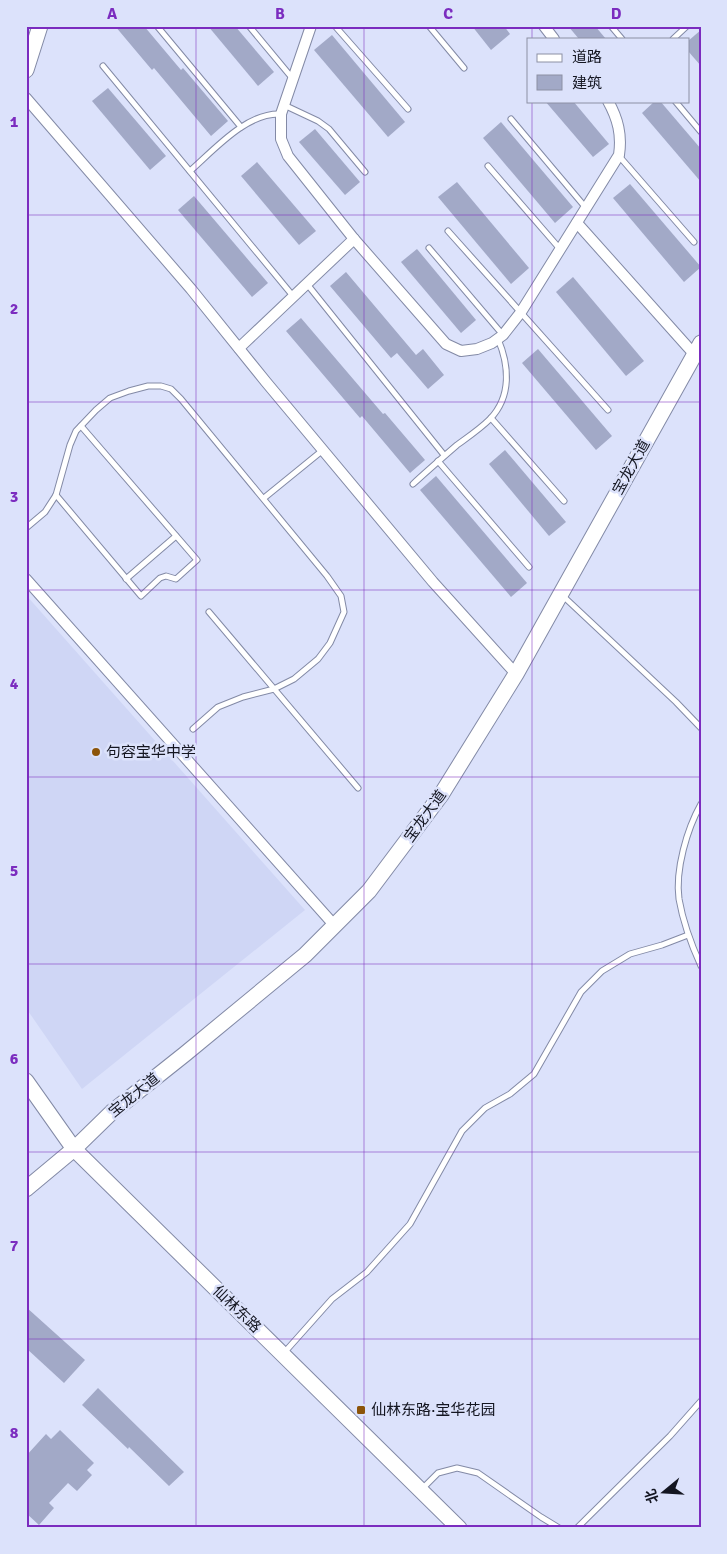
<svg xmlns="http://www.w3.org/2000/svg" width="727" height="1554" viewBox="0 0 727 1554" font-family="Signika,'Noto Sans SC',sans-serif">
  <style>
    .built { fill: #cfd6f5 }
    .building { fill: #a2a9c7 }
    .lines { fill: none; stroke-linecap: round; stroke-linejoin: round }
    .lane-casing { stroke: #838aa6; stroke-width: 7 }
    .street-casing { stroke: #838aa6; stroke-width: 12 }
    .secondary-casing { stroke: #838aa6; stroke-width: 17 }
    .lane { stroke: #fff; stroke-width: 5 }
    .street { stroke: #fff; stroke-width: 10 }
    .secondary { stroke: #fff; stroke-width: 15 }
    .grid { fill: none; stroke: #7b2cbf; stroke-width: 1; stroke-opacity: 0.55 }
    .poi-dot { fill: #8c5409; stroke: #dce2fb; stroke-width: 2 }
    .labels { text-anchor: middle; stroke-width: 5; stroke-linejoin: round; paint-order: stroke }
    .street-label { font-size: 15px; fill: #141621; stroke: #dce2fb }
    .poi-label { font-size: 15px; fill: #141621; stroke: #dce2fb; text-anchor: start }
    .neatline { fill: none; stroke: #7b2cbf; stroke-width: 2 }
    .grid-label { font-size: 16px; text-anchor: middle; font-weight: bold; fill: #7b2cbf }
  </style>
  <rect width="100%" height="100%" fill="#dce2fb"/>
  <path class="built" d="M26,595L305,910L82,1089L26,1008Z"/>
  <g class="building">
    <path d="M115,26H144L181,70L183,68L228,121L211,136L154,68L152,70Z"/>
    <path d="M208,26H235L274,72L258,86Z"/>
    <path d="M472,26H504L510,34L491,50Z"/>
    <path d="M568,26H595L606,39H579Z"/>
    <path d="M701,30V66L688,51V41Z"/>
    <path d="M332,35L405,122L388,137L314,50Z"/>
    <path d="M108,88L166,156L150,170L92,101Z"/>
    <path d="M545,101H573L609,144L593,157Z"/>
    <path d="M655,101H660L701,149V182L642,113Z"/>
    <path d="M501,122L573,207L555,223L483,138Z"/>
    <path d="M315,129L360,182L345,195L299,142Z"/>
    <path d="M257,162L316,231L299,245L241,176Z"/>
    <path d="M457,182L529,268L511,284L438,197Z"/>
    <path d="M630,184L701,267L684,282L613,198Z"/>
    <path d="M194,196L268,283L252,297L178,210Z"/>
    <path d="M417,249L476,320L461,333L401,262Z"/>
    <path d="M346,272L416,355L423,349L444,375L428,389L397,353L391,358L330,286Z"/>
    <path d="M573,277L644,361L626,376L556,292Z"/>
    <path d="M301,318L383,414L385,413L425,460L410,473L362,416L360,418L286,331Z"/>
    <path d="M538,349L612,436L596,450L522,363Z"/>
    <path d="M505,450L566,522L549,536L489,464Z"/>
    <path d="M436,476L527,583L511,597L420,490Z"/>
    <path d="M26,1307L85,1360L64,1383L26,1348Z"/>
    <path d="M98,1388L184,1472L169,1486L129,1447L128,1449L82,1405Z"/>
    <path d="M60,1430L94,1463L87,1470L92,1475L77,1491L68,1483L49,1503L54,1508L39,1525L26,1513V1456L46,1434L51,1439Z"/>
  </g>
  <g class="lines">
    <g class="lane-casing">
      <g id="lane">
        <path d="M157,26L241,127"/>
        <path d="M249,26L293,79"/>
        <path d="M335,26L408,109"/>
        <path d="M429,26L464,68"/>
        <path d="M611,26L622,39"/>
        <path d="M673,39L687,26"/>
        <path d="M103,66L293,296"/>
        <path d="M675,101L701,132"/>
        <path d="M284,105L318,121L329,129L365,172"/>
        <path d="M511,119L586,208"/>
        <path d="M619,156L694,242"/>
        <path d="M488,166L560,249"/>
        <path d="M190,171C214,150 247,112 281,114"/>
        <path d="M448,231L608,410"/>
        <path d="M429,248L503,335"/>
        <path d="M307,284L444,455"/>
        <path d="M491,418L564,501"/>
        <path d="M438,461L529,567"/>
        <path d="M413,484C427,471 442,458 457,445C468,437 480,429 490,419C512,396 509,365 498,339"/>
        <path d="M56,495L141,596L160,578L166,576L176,579L197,560L81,426"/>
        <path d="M264,498L323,450"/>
        <path d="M26,528L45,512L56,495L70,445L76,431L96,410L110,398L129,391L148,386H161L171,389L181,399L327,576L341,596L344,612L330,643L318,659L294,679L274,689L243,697L218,707L193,729"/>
        <path d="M126,579L176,536"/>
        <path d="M563,596L676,702L701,728"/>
        <path d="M209,612L358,788"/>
        <path d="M701,804C687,829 675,870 679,899C683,922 691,944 701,966"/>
        <path d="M283,1354L332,1299L367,1272L410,1224L462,1131L485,1108L510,1094L534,1074L581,992L602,971L630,954L662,945L688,935"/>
        <path d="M421,1490L438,1473L457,1468L478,1473L541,1517L559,1528"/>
        <path d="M577,1528L670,1436L701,1401"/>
      </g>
    </g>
    <g class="street-casing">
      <g id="street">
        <path d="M311,26L281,114V139L288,156L354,239L446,344L461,351L477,349L492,343L503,335L521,312L619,155C622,135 618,119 608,101"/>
        <path d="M544,26L554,39"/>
        <path d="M26,98L191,289L266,382L433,582L516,674"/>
        <path d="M577,223L694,354"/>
        <path d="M239,348L354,239"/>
        <path d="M26,579L335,926"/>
      </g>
    </g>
    <g class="secondary-casing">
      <g id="secondary">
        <path d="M26,70L40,26"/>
        <path d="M26,1081L74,1149L459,1528"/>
        <path d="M26,1189L74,1149L112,1112L185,1054L305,955L369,891L441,795L516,674L701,343"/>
      </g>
    </g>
    <use href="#lane" class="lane"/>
    <use href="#street" class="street"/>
    <use href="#secondary" class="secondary"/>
  </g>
  <path class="grid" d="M196,26V1528M364,26V1528M532,26V39M532,101V1528M26,215H701M26,402H701M26,590H701M26,777H701M26,964H701M26,1152H701M26,1339H701"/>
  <g class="poi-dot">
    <circle cx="96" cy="752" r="5"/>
    <rect x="356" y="1405" width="10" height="10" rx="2.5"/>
  </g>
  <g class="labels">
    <g class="street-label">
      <text transform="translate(631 467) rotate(-61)" y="5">宝龙大道</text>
      <text transform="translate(425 816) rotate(-54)" y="5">宝龙大道</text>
      <text transform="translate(134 1095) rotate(-39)" y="5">宝龙大道</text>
      <text transform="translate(237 1309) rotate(44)" y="5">仙林东路</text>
    </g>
    <g class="poi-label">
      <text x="106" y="757">句容宝华中学</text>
      <text x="371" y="1415">仙林东路·宝华花园</text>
    </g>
  </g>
  <rect width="727" height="1554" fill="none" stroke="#dce2fb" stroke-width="55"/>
  <rect x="527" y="38" width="162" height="65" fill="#dce2fb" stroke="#8c90a4"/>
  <rect x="537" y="54" width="25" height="8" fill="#ffffff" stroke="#8c90a4"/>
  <text x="572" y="62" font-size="15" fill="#141621">道路</text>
  <rect x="537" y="75" width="25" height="15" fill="#a2a9c7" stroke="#8c90a4"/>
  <text x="572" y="88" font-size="15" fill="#141621">建筑</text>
  <g transform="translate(664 1492) rotate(252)" stroke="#dce2fb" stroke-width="4" paint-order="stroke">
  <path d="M0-4L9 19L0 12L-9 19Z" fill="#141621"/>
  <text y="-8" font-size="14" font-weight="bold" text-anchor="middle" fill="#141621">北</text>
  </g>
  <rect x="28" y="28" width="672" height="1498" class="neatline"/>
  <g class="grid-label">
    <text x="112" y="19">A</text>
    <text x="280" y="19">B</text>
    <text x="448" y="19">C</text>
    <text x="616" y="19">D</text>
    <text x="14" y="127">1</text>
    <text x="14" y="314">2</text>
    <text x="14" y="502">3</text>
    <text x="14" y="689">4</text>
    <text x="14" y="876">5</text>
    <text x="14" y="1064">6</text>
    <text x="14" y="1251">7</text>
    <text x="14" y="1438">8</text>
  </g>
</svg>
